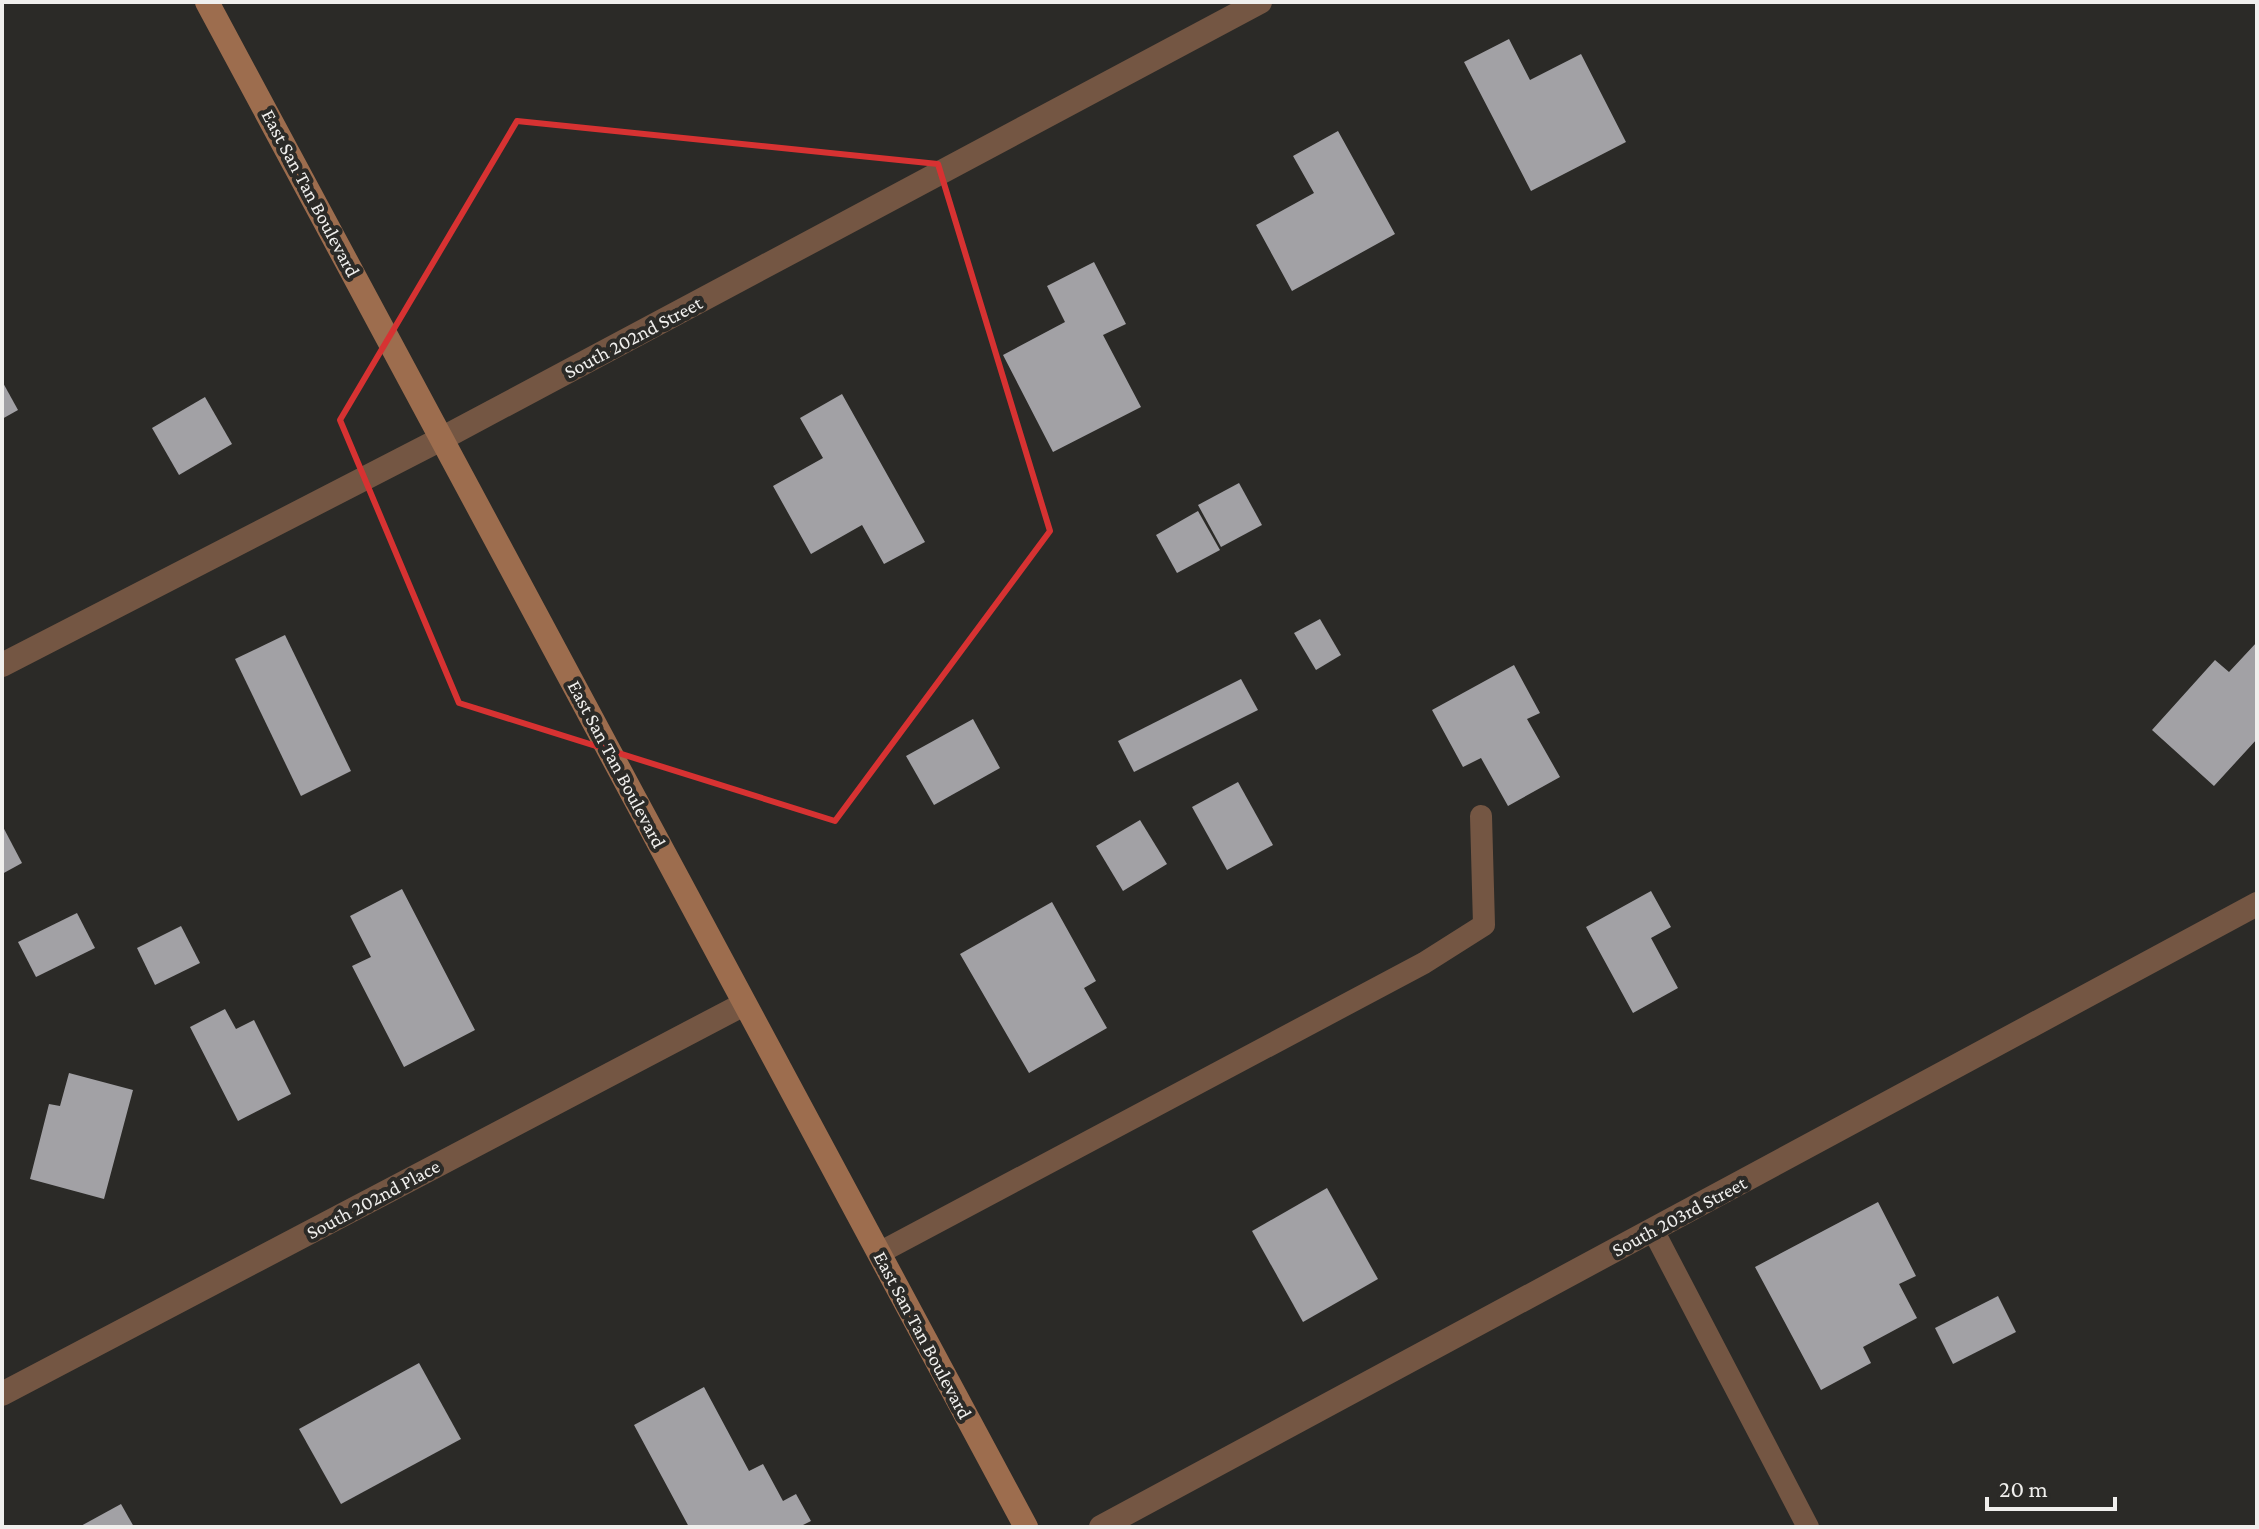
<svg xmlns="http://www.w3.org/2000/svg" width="2259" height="1529" viewBox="0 0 2259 1529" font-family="'Crimson Pro',serif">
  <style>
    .building { fill: #a2a1a5 }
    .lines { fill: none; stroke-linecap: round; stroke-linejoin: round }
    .lane { stroke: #745643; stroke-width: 22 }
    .street { stroke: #745643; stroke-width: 24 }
    .secondary { stroke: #9d6d4e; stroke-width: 24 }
    .marked { fill: none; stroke: #d73232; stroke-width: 6; stroke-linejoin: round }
    .labels { text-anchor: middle; stroke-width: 8; stroke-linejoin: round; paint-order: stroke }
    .street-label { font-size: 20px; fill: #f0efed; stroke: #2b2a27 }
  </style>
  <rect width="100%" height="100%" fill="#2b2a27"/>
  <g class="building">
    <path d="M1509,39L1530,80L1581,54L1626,142L1531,191L1464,62Z"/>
    <path d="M1338,131L1395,234L1292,291L1256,225L1314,193L1293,156Z"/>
    <path d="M1094,262L1126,324L1103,335L1141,407L1053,452L1003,355L1065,322L1047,286Z"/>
    <path d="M2,381L18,410L2,419Z"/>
    <path d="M842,394L925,542L884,564L862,525L811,554L773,486L823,458L800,418Z"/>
    <path d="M205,397L232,444L179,475L152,428Z"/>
    <path d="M1239,483L1262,525L1221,547L1198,505Z"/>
    <path d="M1198,511L1220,550L1177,573L1156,535Z"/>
    <path d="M1320,619L1341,655L1316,670L1294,633Z"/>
    <path d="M285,635L351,771L301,796L235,659Z"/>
    <path d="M2257,642V739L2214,786L2152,730L2215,660L2229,672Z"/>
    <path d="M1514,665L1540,713L1527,719L1560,777L1508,806L1481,758L1463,767L1432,710Z"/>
    <path d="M1241,679L1258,710L1134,772L1118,741Z"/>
    <path d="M973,719L1000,768L934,805L906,756Z"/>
    <path d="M1238,782L1273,845L1227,870L1192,807Z"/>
    <path d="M1140,820L1167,864L1123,891L1096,846Z"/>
    <path d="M2,825L22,863L2,874Z"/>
    <path d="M402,889L475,1030L404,1067L352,966L371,957L350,916Z"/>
    <path d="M1651,891L1671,927L1651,938L1678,988L1633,1013L1586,927Z"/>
    <path d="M1052,902L1096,981L1084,988L1107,1028L1029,1073L960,954Z"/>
    <path d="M77,913L95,948L36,977L18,942Z"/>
    <path d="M181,926L200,963L155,985L137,948Z"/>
    <path d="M225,1009L236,1029L254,1020L291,1094L238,1121L190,1027Z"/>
    <path d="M69,1073L133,1090L104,1199L30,1179L49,1104L60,1106Z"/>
    <path d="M1327,1188L1378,1279L1303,1322L1252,1231Z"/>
    <path d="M1878,1202L1916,1276L1899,1284L1917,1318L1863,1347L1871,1363L1821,1390L1755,1267Z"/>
    <path d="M1998,1296L2016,1332L1953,1364L1935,1328Z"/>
    <path d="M419,1363L461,1439L341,1504L299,1429Z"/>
    <path d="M704,1387L749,1471L763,1464L783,1501L796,1494L811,1521L799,1527H689L634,1425Z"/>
    <path d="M121,1504L134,1527H79Z"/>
  </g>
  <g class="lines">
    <g class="lane">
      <path d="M1653,1230L1808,1527"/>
      <path d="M879,1253L1424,963L1484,925L1481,816"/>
    </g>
    <g class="street">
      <path d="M2,665L443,438L1260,2"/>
      <path d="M2,1394L744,1004"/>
      <path d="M1101,1527L2257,904"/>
    </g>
    <path class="secondary" d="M207,2L1026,1527"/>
  </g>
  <path class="marked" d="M517,121L938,164L1050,531L835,821L459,703L340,420Z"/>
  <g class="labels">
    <g class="street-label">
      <text transform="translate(311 193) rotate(62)" y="7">East San Tan Boulevard</text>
      <text transform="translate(633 337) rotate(-28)" y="7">South 202nd Street</text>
      <text transform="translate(617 764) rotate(62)" y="7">East San Tan Boulevard</text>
      <text transform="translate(373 1199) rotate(-28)" y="7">South 202nd Place</text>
      <text transform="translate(1679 1216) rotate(-28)" y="7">South 203rd Street</text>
      <text transform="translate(923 1335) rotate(62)" y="7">East San Tan Boulevard</text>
    </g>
  </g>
  <rect width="2259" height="1529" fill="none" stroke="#f0efed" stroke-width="8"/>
  <path d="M1987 1497v12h128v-12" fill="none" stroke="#f0efed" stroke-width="4"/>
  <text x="1999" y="1497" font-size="24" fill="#f0efed" stroke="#2b2a27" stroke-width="6" paint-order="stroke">20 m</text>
</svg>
